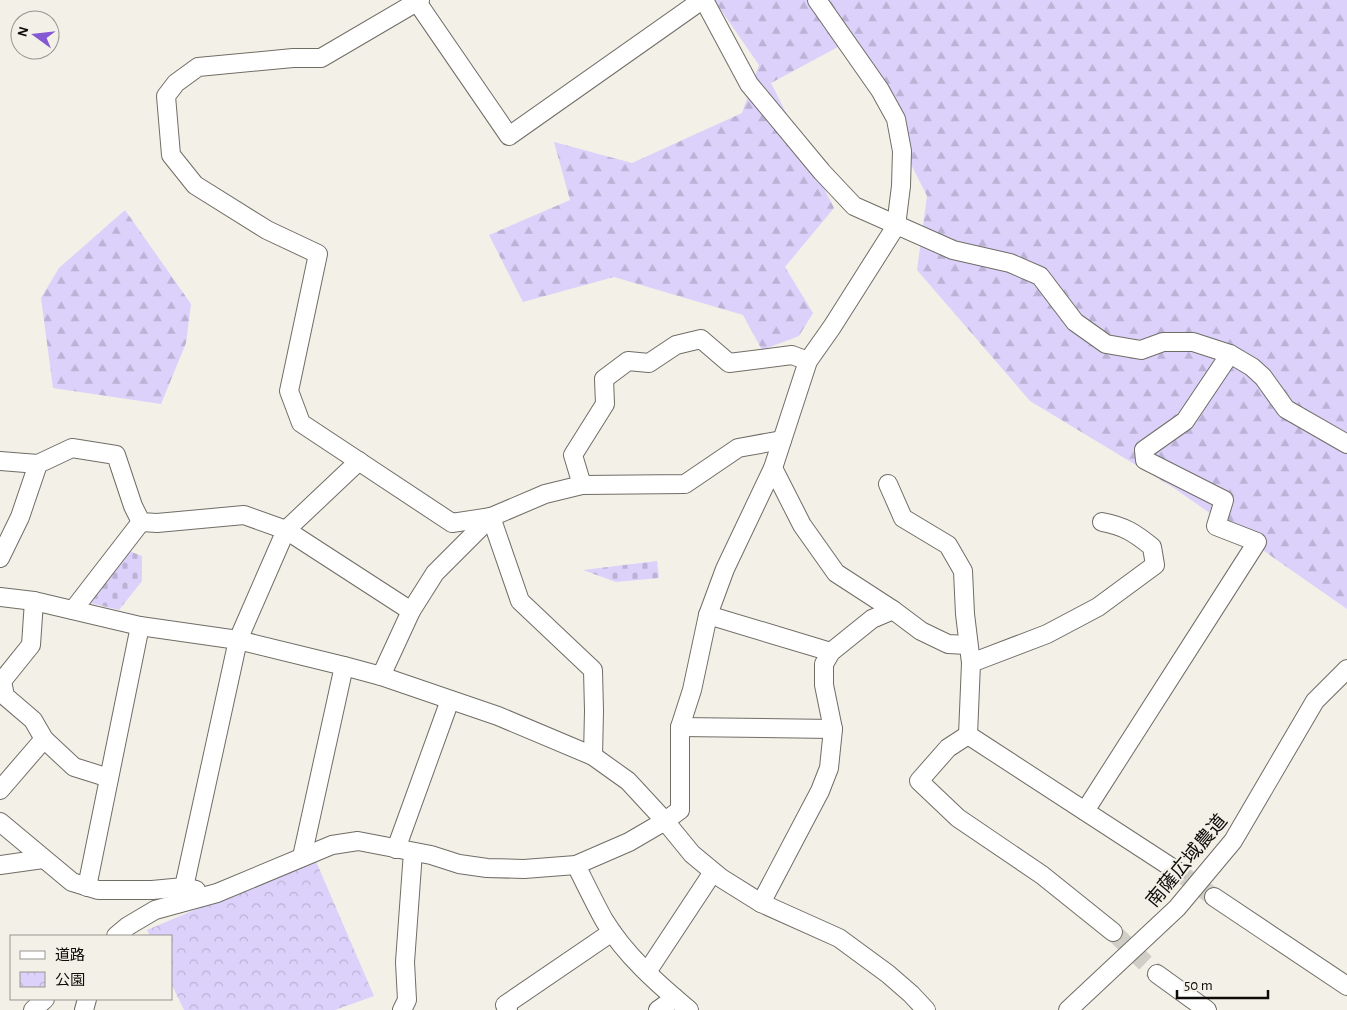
<svg xmlns="http://www.w3.org/2000/svg" width="1347" height="1010" viewBox="0 0 1347 1010" font-family="'Alegreya Sans','Noto Sans JP',sans-serif">
  <style>
    .forest { fill: url(#forest-firs) }
    .cemetery { fill: url(#cemetery-stones) }
    .park { fill: url(#park-crowns) }
    .lines { fill: none; stroke-linecap: round; stroke-linejoin: round }
    .minor-tunnel { stroke: #d0cec7; stroke-width: 18; stroke-dasharray: 18 9; stroke-linecap: butt }
    .minor-casing { stroke: #706d66; stroke-width: 20 }
    .minor { stroke: #fff; stroke-width: 18 }
    .labels { text-anchor: middle; stroke-width: 4.5; stroke-linejoin: round; paint-order: stroke }
    .street-label { font-size: 19px; fill: #0d0c09; stroke: #f3f0e8 }
  </style>
  <defs>
    <pattern id="forest-firs" width="22" height="20" patternUnits="userSpaceOnUse" patternTransform="scale(1.25)"><rect width="22" height="20" fill="#dbd1fa"/><path d="M5 1l3.5 6h-7zM16 11l3.5 6h-7z" fill="#bbb2d5"/></pattern>
    <pattern id="cemetery-stones" width="16" height="16" patternUnits="userSpaceOnUse" patternTransform="scale(1.25)"><rect width="16" height="16" fill="#dbd1fa"/><path d="M2 7V4a2 2 0 0 1 4 0v3zM10 15v-3a2 2 0 0 1 4 0v3z" fill="#bbb2d5"/></pattern>
    <pattern id="park-crowns" width="20" height="18" patternUnits="userSpaceOnUse" patternTransform="scale(1.25)"><rect width="20" height="18" fill="#dbd1fa"/><path d="M2 6a3 3 0 1 1 6 0M12 15a3 3 0 1 1 6 0" fill="none" stroke="#bbb2d5"/></pattern>
  </defs>
  <rect width="100%" height="100%" fill="#f3f0e8"/>
  <g class="forest">
    <path d="M714,0H1347V609L1174,488L1030,401L917,270L927,196L849,41L771,83L834,208L785,267L813,313L799,336L762,350L743,315L614,277L523,302L489,235L570,200L554,142L632,163L742,113L759,65Z"/>
    <path d="M125,210L191,304L186,343L161,404L53,388L41,298L59,268Z"/>
  </g>
  <g class="cemetery">
    <path d="M129,551L142,556V581L119,610L90,603Z"/>
    <path d="M657,561L659,578L616,582L583,570Z"/>
  </g>
  <path class="park" d="M315,859L374,996L335,1010H184L171,983V936H150L147,930Z"/>
  <g class="lines">
    <g class="minor-tunnel">
      <path d="M1177,871L1214,897"/>
      <path d="M1113,932L1157,974"/>
    </g>
    <g class="minor-casing">
      <g id="minor">
        <path d="M420,0L321,58H293L198,67L176,83L166,96L171,155L195,185L267,230L318,254L289,391L301,423L452,523L491,517L545,494L582,485L685,484L738,448L782,440"/>
        <path d="M704,0L749,84L822,172L854,206L953,250L1010,263L1040,276L1075,322L1106,344L1141,350L1163,342H1193L1230,354L1252,367L1263,377L1286,409L1347,444"/>
        <path d="M417,2L509,136L702,0"/>
        <path d="M0,461L38,464"/>
        <path d="M773,468L802,525L836,573L893,610L921,631L948,644L968,645"/>
        <path d="M888,484L903,518L948,545L963,571L965,614L971,663L968,735"/>
        <path d="M582,485L573,455L605,404L604,379L628,361L649,363L676,345L701,339L729,363L792,355L808,361"/>
        <path d="M491,517L520,601L593,670L594,711L593,756"/>
        <path d="M0,558L20,517L38,464L72,448L116,455L133,506L141,522L157,523L244,515L286,530L411,611L381,676"/>
        <path d="M0,597L34,601L140,626L238,640L344,666L381,676L498,716L593,756L628,781L665,821L692,854L721,878L761,903L839,938L888,974L911,994L926,1010"/>
        <path d="M34,601L31,645L2,681L5,696L33,720L44,739L74,767L109,778"/>
        <path d="M73,610L141,522"/>
        <path d="M411,611L435,573L491,517"/>
        <path d="M708,615L831,652"/>
        <path d="M971,663L1047,634L1098,607L1155,565L1152,547C1135,533 1124,526 1102,522"/>
        <path d="M680,727L833,729"/>
        <path d="M968,735L948,748L919,781L958,818L1042,875L1113,932"/>
        <path d="M968,735L1177,871"/>
        <path d="M0,790L44,739"/>
        <path d="M1085,811L1257,542L1216,526L1224,500L1145,460L1144,450L1185,421L1230,354"/>
        <path d="M0,822L72,882L98,890H152L184,887L196,890"/>
        <path d="M396,849L450,700"/>
        <path d="M302,857L344,666"/>
        <path d="M0,865L43,859"/>
        <path d="M576,865C585,883 594,902 604,920C625,955 658,984 689,1010"/>
        <path d="M87,887L140,626"/>
        <path d="M184,887L238,640L286,530L359,461"/>
        <path d="M1214,897L1347,986"/>
        <path d="M761,903L820,791L829,768L833,729L824,685V664L831,652L872,619L893,610"/>
        <path d="M116,936L128,926L155,910L217,893L332,845L358,841L431,855L459,864L487,868L524,869L576,865L629,842L665,821L680,810V727L692,690L708,615L725,569L773,468L808,361L832,327L896,226L901,186L902,151L896,119L880,90L817,0"/>
        <path d="M647,972L713,872"/>
        <path d="M1157,974L1207,1010"/>
        <path d="M33,1010L45,999"/>
        <path d="M84,1010L87,999"/>
        <path d="M402,1010L407,1000L405,962L413,852"/>
        <path d="M508,1010L505,1005L612,932"/>
        <path d="M658,1010L675,998"/>
        <path d="M1068,1010L1177,908L1233,841L1315,701L1347,669"/>
      </g>
    </g>
    <use href="#minor" class="minor"/>
  </g>
  <g class="labels">
    <g class="street-label">
      <text transform="translate(1186 860) rotate(-50)" y="7">南薩広域農道</text>
    </g>
  </g>
  <rect x="10" y="935" width="162" height="65" fill="#f3f0e8" stroke="#97958f"/>
  <rect x="20" y="951" width="25" height="8" fill="#ffffff" stroke="#97958f"/>
  <text x="55" y="960" font-size="15" fill="#0d0c09">道路</text>
  <rect x="20" y="972" width="25" height="15" fill="url(#park-crowns)" stroke="#97958f"/>
  <text x="55" y="985" font-size="15" fill="#0d0c09">公園</text>
  <g transform="translate(35 35) rotate(285)"><circle r="24" fill="#f3f0e8" stroke="#97958f"/>
  <path d="M0-4L9 19L0 12L-9 19Z" fill="#8459d3"/>
  <text y="-8" font-size="14" font-weight="bold" text-anchor="middle" fill="#0d0c09">N</text>
  </g>
  <path d="M1177 990v8h91v-8" fill="none" stroke="#0d0c09" stroke-width="2.5"/>
  <text x="1184" y="990" font-size="15" fill="#0d0c09" stroke="#f3f0e8" stroke-width="4" paint-order="stroke">50 m</text>
</svg>
